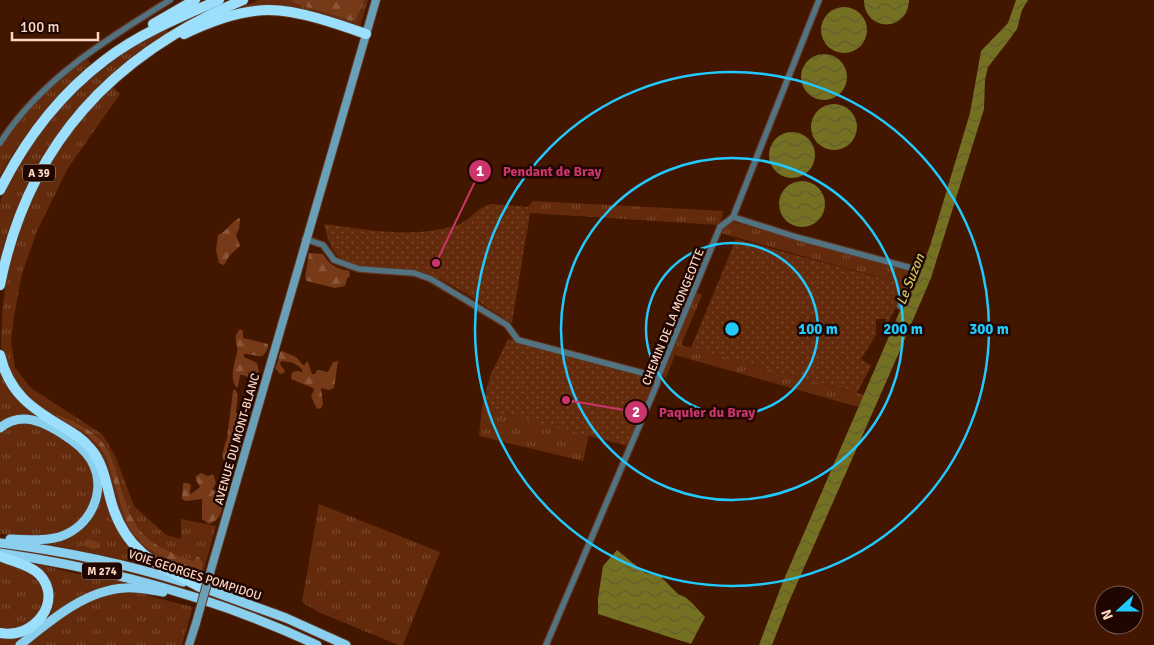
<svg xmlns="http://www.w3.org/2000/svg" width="1154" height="645" viewBox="0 0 1154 645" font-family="Signika,sans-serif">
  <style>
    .grass { fill: url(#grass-tufts) }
    .forest { fill: url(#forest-firs) }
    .garden { fill: url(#garden-dots) }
    .water { fill: url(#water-waves) }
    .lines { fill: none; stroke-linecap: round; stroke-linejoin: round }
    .minor-casing { stroke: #613520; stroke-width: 8 }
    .secondary-casing { stroke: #613520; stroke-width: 10 }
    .trunk-casing { stroke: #613520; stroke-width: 11 }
    .motorway-casing { stroke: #613520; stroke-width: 12 }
    .minor { stroke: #527482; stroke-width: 5.5 }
    .secondary { stroke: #69a0b7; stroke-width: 8 }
    .trunk { stroke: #8ad0ee; stroke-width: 9 }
    .motorway { stroke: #9bdffc; stroke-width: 10 }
    .secondary-bridge-casing { stroke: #613520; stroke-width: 10; stroke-linecap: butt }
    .secondary-bridge { stroke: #69a0b7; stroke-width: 8 }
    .ring { fill: none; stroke: #21c9fd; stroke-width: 2.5 }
    .labels { text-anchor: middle; stroke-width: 5; stroke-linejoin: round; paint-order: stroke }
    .shield { fill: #1f0600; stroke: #ba988a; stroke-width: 1 }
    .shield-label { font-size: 11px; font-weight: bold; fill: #fdd7c5 }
    .street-label { font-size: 12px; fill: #fdd7c5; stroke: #1f0600 }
    .water-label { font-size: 14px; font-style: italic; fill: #cdc85f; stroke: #1f0600 }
    .centre { fill: #21c9fd; stroke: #1f0600; stroke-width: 2.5 }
    .ring-label { font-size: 15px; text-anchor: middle; font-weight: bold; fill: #21c9fd; stroke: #1f0600; stroke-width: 5; stroke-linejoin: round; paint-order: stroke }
    .leader { fill: none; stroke: #cb356b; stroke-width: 2 }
    .callout-dot { fill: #cb356b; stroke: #1f0600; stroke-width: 2 }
    .mark-label { font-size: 15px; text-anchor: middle; font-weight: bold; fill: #fff }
    .callout-label { font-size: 14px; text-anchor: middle; font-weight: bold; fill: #cb356b; stroke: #1f0600; stroke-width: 5; stroke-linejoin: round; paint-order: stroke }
  </style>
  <defs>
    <pattern id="grass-tufts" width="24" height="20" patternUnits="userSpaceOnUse" patternTransform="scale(1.25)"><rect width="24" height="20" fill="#632b0b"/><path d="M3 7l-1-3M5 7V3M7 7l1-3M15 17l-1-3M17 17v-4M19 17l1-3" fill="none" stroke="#7a492d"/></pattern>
    <pattern id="forest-firs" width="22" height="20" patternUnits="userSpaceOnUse" patternTransform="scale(1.25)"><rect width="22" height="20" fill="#773a19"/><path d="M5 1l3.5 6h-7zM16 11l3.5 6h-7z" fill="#8b5639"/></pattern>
    <pattern id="garden-dots" width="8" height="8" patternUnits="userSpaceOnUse" patternTransform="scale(1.25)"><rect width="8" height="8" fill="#632b0b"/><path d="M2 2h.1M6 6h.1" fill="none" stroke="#7a492d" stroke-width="1.8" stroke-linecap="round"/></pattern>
    <pattern id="water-waves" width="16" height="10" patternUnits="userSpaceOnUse" patternTransform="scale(1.25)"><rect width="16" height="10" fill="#757123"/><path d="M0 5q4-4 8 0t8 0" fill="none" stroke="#635b2e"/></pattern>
  </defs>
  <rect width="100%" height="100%" fill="#431600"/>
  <g class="grass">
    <path d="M259,0H368L360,27L283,7L280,4L250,9L214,18Z"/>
    <path d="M166,28L168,33C86,85 22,165 0,261C0,242 0,222 0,204C1,193 11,180 16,170C51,109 104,60 166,28Z"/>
    <path d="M86,58L91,63C54,95 23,133 0,176V148L13,129L45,91Z"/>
    <path d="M112,86L120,94L68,168L37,231L22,274L14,317L11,341L15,368L31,388L102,434L115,455L134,506L166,535L181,539V519L216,526L202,576L156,559L124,528L108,475L56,418L84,432L99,446L106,457L124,516L130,530L178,565L203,563L198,556L193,561C142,543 135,533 119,482C115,470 110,454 103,443C93,428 73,422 58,414L53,417C30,403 11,384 3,357C0,346 1,334 2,323C4,261 27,199 61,148C76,125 93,106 112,86Z"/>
    <path d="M533,201L724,211L719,225L530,213L528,207Z"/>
    <path d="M733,222L907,268L912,273L907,285L720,233L724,227Z"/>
    <path d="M698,293L702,295L681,345L864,395L858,407L675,355L666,378L663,377L662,373L693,297Z"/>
    <path d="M0,370L39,416L38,418L0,423Z"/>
    <path d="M482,408L589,435L583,461L479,436Z"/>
    <path d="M24,422C39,425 50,432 62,440C86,455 98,470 92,500C89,511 79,523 68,529C48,540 22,536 0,534V432L11,425Z"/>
    <path d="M102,481L130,547L137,556L135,562L44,543L75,534Z"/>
    <path d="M319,504L440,552L403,645H398L316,611L302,602Z"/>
    <path d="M0,562C8,563 22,566 30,571C55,587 43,625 15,630C11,631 5,629 0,628Z"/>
    <path d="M33,563C49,566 65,572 82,575C96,577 115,576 127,584L45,622L49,609L50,598L32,566Z"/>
    <path d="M130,591L145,592L149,596L193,607L182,645H26C32,641 36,637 42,632C68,611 96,594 130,591Z"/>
    <path d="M27,635L14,645H0V636L19,637Z"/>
  </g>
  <g class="forest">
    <path d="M294,0H364L356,20H349L291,2Z"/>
    <path d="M240,218L239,229L236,235L240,246L230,255L224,265L219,263L216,250L218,235C227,232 231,221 240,218Z"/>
    <path d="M309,253L323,254C329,265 338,269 349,271L350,276L347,279L345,286L335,288L307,281L305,278Z"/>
    <path d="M240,329L243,331V338L268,344V348C261,363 256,353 244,354V357L257,363L260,375L259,381C252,381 247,374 240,375L238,387H236C229,377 235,363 237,352C239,344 231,339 240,329Z"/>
    <path d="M282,351L296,357L303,365H305L306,362H308L312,374H315L317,370L328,372L333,362L338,361L334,388L329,390L321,388L323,404L321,408L318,409C314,406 313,399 311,395L314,391L313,388L291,379L292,372L298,371L302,372L303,371C296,362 291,362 281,361L280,364L285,371L284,373L280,374L275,368L276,366L278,361L280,352Z"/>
    <path d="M235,389C240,396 236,405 236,413H243L245,415L246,422L243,429L240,428L236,439L242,440L230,482L228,484H224L222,482C221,470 227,466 222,455L227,438L233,391Z"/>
    <path d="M57,414C74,422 91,428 103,443C111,453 114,466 118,478C134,531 140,542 193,561L198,556L203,563V566L198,573L178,565L147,548L130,530L124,516L111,473L106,457L99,446L84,432L56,418L55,416Z"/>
    <path d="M201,473L208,476L213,474L216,483L212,490L218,489L223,492L222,496L220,497C225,508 221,520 209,524L202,519V499L186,501L182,499L183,483H187L191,485L190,492L191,494L200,487L196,480V476Z"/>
    <path d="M88,539L99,543L100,546L99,548L92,549L85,546L84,542Z"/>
  </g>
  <g class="garden">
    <path d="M492,204L528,207L530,213L512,323C482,305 452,281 418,271C394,264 362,273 340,258C330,251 327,235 324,224C368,230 413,239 457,225C472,220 477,206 492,204Z"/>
    <path d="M736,239L907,285C900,301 892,314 884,330L886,319H876V335L861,359L871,366L857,393L691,348Z"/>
    <path d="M508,339L646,377L652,384V389L628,446L482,408L490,376Z"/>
  </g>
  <g class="water">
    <path d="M864,0H909C908,33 864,32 864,0Z"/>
    <path d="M1016,0H1028L1022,10L1017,29L1006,44L988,67L985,80L984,109L931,278L898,355L788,604L772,645H759L782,584L915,276L920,272L930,246L970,113L981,51L1008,23Z"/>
    <circle cx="844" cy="30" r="23"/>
    <circle cx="824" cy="77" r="23"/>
    <circle cx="834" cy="127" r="23"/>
    <circle cx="792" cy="155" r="23"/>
    <circle cx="802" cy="204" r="23"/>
    <path d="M617,550L645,573L660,576L678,594L685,597L692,603L705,617L691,644L598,614V598L603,566Z"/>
  </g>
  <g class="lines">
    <g class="minor-casing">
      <g id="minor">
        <path d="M0,143C41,79 107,39 170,0"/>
        <path d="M733,217L796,237L915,269L900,306"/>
        <path d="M305,239L323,245L334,260L359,269L414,273L431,279L507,325L518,340L658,377"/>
        <path d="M546,645L657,384L658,377L720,227L733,217L819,0"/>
      </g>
    </g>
    <g class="secondary-casing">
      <g id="secondary">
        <path d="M212,566L376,0"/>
        <path d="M189,645L196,623"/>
      </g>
    </g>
    <g class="trunk-casing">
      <g id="trunk">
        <path d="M0,428C7,422 15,419 24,419C44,419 81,443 91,460C108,490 91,527 59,537C44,541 26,540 10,539"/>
        <path d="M0,543C62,551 123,563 183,582"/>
        <path d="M0,553C110,569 217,598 317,645"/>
        <path d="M198,586L286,618L346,645"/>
        <path d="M20,645C50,621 85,590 125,588C138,587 150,590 163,592"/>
      </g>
    </g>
    <g class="motorway-casing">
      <g id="motorway">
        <path d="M153,24L195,0"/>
        <path d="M184,34C209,22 241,10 269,10C298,10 338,24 366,34"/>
        <path d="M0,190C25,140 60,94 105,60C139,34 180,17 219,0"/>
        <path d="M0,285C28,144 113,54 243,0"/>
        <path d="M0,355C9,393 31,408 63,427C73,433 83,439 90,448C103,462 106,483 111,501C125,552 157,565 200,587"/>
        <path d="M0,556C13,562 28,564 39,574C65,601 33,640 0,633"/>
      </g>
    </g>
    <use href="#minor" class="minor"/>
    <use href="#secondary" class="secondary"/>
    <use href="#trunk" class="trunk"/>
    <use href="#motorway" class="motorway"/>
    <g class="secondary-bridge-casing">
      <path id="secondary-bridge" d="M196,623L212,566"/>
    </g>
    <use href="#secondary-bridge" class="secondary-bridge"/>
  </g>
  <g class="ring">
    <circle cx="732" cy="329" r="86"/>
    <circle cx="732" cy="329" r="171"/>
    <circle cx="732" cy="329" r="257"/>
  </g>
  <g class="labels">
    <g class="shield">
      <rect x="23" y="164.5" width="32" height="17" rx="4"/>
      <rect x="82" y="562.5" width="40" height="17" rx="4"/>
    </g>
    <g class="shield-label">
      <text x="39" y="177">A 39</text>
      <text x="102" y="575">M 274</text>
    </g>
    <g class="street-label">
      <text transform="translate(673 317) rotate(-68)" y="4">CHEMIN DE LA MONGEOTTE</text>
      <text transform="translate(237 439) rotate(-74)" y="4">AVENUE DU MONT-BLANC</text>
      <text transform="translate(195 575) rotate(18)" y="4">VOIE GEORGES POMPIDOU</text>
    </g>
    <g class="water-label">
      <text transform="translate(910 279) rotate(-68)" y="5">Le Suzon</text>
    </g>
  </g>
  <circle cx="732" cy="329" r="8" class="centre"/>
  <g class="ring-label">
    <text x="818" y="334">100 m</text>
    <text x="903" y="334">200 m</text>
    <text x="989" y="334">300 m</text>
  </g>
  <path class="leader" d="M436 263L480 171M566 400L636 412"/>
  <g class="callout-dot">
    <circle cx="436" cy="263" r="5"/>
    <circle cx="566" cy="400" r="5"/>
    <circle cx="480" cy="171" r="12"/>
    <circle cx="636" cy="412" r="12"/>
  </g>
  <g class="mark-label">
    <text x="480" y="176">1</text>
    <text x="636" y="417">2</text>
  </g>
  <g class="callout-label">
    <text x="552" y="176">Pendant de Bray</text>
    <text x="707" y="417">Paquier du Bray</text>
  </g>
  <g transform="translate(1119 610) rotate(249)"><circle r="24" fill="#1f0600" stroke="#785a4f"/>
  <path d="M0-4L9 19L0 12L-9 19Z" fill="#21c9fd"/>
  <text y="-8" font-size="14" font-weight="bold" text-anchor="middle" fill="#fdd7c5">N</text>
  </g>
  <path d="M12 32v8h86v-8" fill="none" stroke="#fdd7c5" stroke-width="2.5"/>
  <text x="20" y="32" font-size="15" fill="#fdd7c5" stroke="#1f0600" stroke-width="4" paint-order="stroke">100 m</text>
</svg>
